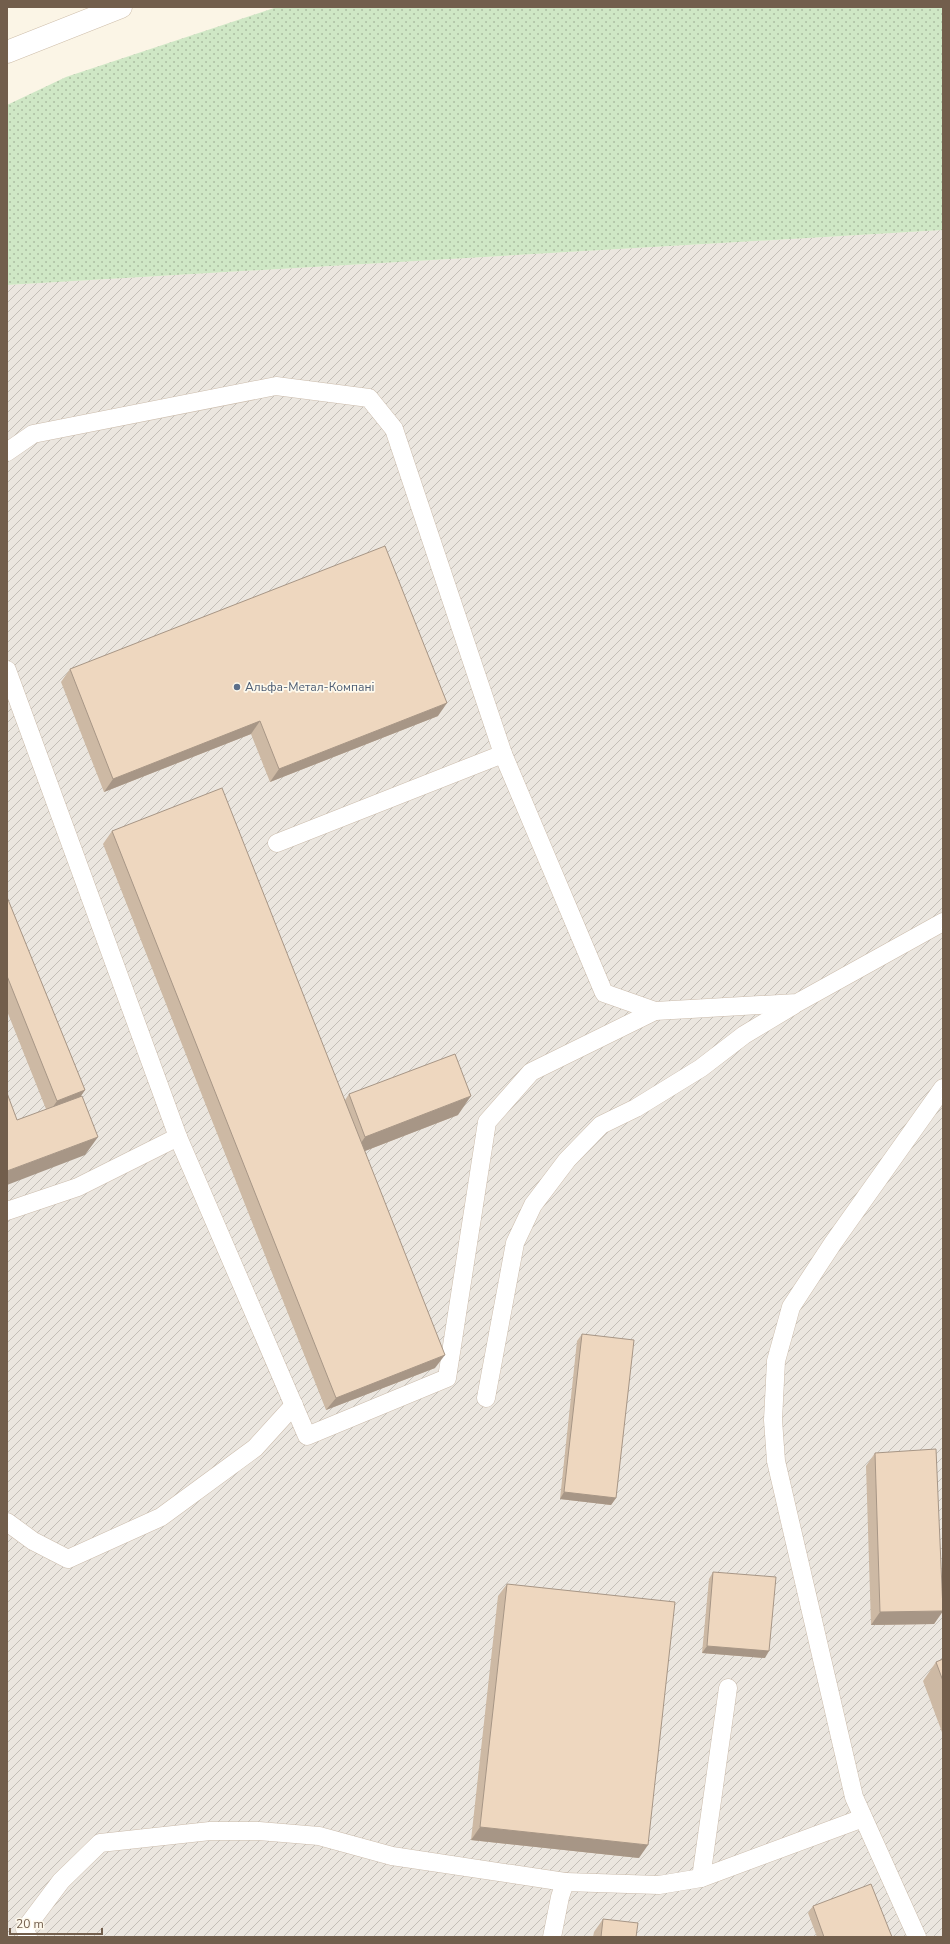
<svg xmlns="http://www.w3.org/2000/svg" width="950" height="1944" viewBox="0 0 950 1944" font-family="'Nunito Sans',sans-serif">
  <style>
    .industrial { fill: url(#industrial-furrows) }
    .grass { fill: url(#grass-dots) }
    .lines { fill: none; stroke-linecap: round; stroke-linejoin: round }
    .lane-casing { stroke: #ccbdad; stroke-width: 19 }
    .secondary-casing { stroke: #cebeaa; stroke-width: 23 }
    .lane { stroke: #fff; stroke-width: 18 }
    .secondary { stroke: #fff; stroke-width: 22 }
    .wall { fill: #cdb9a4 }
    .shaded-wall { fill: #a79686 }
    .building { fill: #eed7bf; stroke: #a79686 }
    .service-dot { fill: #5c6f8a; stroke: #fef9ec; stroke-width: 1.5 }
    .labels { text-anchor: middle; stroke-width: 3.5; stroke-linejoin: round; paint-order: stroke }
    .service-label { font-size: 12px; fill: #4e5e75; stroke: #fef9ec; text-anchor: start }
  </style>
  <defs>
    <pattern id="industrial-furrows" width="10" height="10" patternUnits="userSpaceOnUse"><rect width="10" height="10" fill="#ebe6df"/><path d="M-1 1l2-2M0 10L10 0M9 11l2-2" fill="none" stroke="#c3beb7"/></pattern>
    <pattern id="grass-dots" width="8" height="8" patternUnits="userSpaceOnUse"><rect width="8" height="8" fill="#cfe7c5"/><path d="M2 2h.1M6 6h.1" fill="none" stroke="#acbea2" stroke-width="1.8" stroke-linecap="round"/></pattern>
  </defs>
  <rect width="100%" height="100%" fill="#fbf5e6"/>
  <path class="industrial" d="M943,230V1937H7V285Z"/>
  <path class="grass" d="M277,7H943V230L7,285V105L66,77Z"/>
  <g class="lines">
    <g class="lane-casing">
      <g id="lane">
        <path d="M7,452L33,434L276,386L369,398L394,429L503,754L604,993L655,1011L797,1003L943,922"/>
        <path d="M7,670L178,1137L307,1436L447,1378L487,1122L531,1072L655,1011"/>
        <path d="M277,843L503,754"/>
        <path d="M7,1211L78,1187L178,1137"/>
        <path d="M486,1398L515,1243L533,1205L567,1160L601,1125L636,1108L701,1068L744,1035L794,1005"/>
        <path d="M7,1522L33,1541L68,1559L161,1517L255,1448L294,1405"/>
        <path d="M701,1878L728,1688"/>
        <path d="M28,1937L25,1929L61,1881L100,1843L210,1831H259L319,1836L392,1856L565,1882"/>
        <path d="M552,1937L560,1897L565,1882L659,1885L701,1878L863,1818"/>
        <path d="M917,1937L854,1797L776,1461L773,1420L776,1361L791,1307L833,1243L943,1088"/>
      </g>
    </g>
    <g class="secondary-casing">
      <path id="secondary" d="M7,52L121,7"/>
    </g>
    <use href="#lane" class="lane"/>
    <use href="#secondary" class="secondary"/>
  </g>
  <g class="wall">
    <path d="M70,669L438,716L270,782L251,734L104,792L61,682Z"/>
    <path d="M112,831L345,1100L349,1094L458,1115L365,1151L435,1368L326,1410L103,844Z"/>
    <path d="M7,897L85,1090L80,1097L85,1155L46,1109L7,1011Z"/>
    <path d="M582,1334L616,1498L611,1505L560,1499L577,1341Z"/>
    <path d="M875,1453L943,1611L934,1624L871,1625L866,1466Z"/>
    <path d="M713,1572L765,1658L702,1653L709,1579Z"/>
    <path d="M507,1584L639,1858L471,1840L498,1596Z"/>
    <path d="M943,1659V1735L923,1681L936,1662Z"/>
    <path d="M813,1906L892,1937H817L808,1913Z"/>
    <path d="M603,1919L636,1937H593L594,1932Z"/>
  </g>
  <g class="shaded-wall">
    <path d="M447,703L438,716L270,782L279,769Z"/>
    <path d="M260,721L251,734L104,792L113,779Z"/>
    <path d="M85,1090L76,1103L48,1114L57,1101Z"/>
    <path d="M471,1096L458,1115L352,1156L365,1137Z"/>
    <path d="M98,1137L85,1155L7,1185V1171Z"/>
    <path d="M445,1355L435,1368L326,1410L336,1398Z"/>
    <path d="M564,1492L616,1498L611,1505L560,1499Z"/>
    <path d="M943,1611L934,1624L871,1625L880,1612Z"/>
    <path d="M707,1646L769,1651L765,1658L702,1653Z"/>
    <path d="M480,1827L648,1845L639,1858L471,1840Z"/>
  </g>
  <g class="building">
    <path d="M385,546L447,703L279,769L260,721L113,779L70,669Z"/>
    <path d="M222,788L445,1355L336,1398L112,831Z"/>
    <path d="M7,897L85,1090L57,1101L7,976Z"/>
    <path d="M455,1054L471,1096L365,1137L349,1094Z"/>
    <path d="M7,1093L17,1120L82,1096L98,1137L7,1171Z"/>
    <path d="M582,1334L634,1340L616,1498L564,1492Z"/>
    <path d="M936,1449L943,1611L880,1612L875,1453Z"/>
    <path d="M713,1572L776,1577L769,1651L707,1646Z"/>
    <path d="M507,1584L675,1602L648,1845L480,1827Z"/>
    <path d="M943,1659V1681L936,1662Z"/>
    <path d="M871,1884L892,1937H824L813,1906Z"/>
    <path d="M603,1919L638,1923L636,1937H601Z"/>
  </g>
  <circle class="service-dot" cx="237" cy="687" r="4"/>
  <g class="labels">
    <g class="service-label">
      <text x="245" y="691">Альфа-Метал-Компані</text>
    </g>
  </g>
  <rect width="950" height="1944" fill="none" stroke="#725e4c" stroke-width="16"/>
  <path d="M10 1928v6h92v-6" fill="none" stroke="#725e4c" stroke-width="2"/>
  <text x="16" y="1928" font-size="12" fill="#725e4c" stroke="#fef9ec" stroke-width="3" paint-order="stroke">20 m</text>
</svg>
